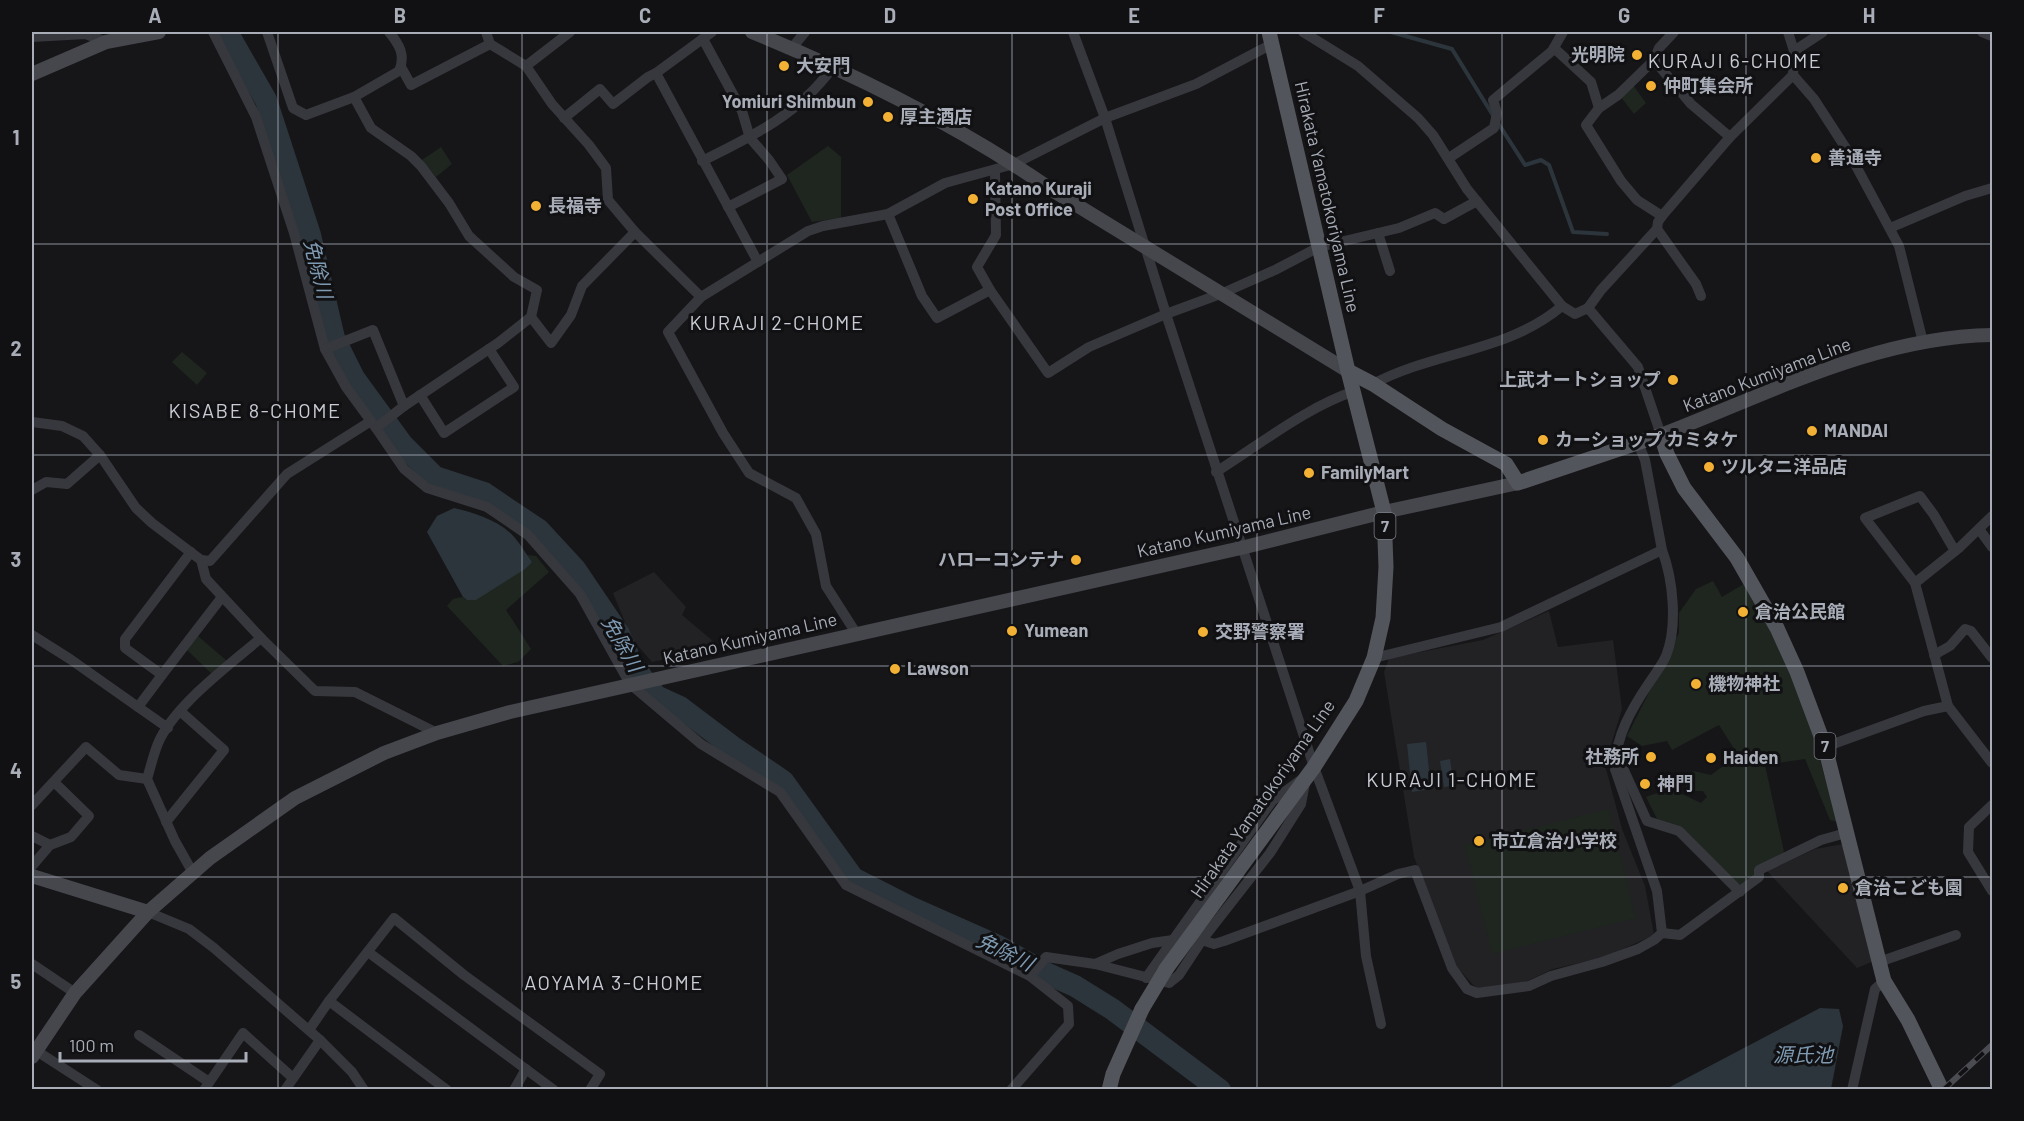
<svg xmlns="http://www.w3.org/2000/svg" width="2024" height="1121" viewBox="0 0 2024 1121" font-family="Barlow,'Noto Sans JP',sans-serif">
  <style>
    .built { fill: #222225 }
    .green { fill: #1e261f }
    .water { fill: #2c353c }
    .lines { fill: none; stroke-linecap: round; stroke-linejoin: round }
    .stream { stroke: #2c353c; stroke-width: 4 }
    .river { stroke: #2c353c; stroke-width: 22 }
    .street { stroke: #37383d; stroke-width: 10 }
    .secondary { stroke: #45474d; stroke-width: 14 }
    .primary { stroke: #53555c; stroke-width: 15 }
    .rail-casing { stroke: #4a4c52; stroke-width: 6 }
    .rail { stroke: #111113; stroke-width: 4; stroke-dasharray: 11; stroke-linecap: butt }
    .primary-bridge { stroke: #53555c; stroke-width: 15 }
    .grid { fill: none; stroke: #a8adb8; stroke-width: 1.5; stroke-opacity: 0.55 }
    .poi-dot { fill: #f2b134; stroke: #111113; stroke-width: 2 }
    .labels { text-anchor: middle; stroke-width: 6; stroke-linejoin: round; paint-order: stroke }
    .shield { fill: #111113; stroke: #7b7e86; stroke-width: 1.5 }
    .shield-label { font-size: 16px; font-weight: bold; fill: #a8adb8 }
    .poi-label { font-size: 18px; font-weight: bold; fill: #a8adb8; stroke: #111113; text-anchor: start }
    .street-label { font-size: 18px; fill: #a8adb8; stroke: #111113 }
    .neighbourhood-label { font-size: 20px; letter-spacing: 1.5px; fill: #c9ccd4; stroke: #111113 }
    .water-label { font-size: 20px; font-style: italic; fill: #7f9bb3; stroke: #111113 }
    .neatline { fill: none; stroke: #a8adb8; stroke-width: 2 }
    .grid-label { font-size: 20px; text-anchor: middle; font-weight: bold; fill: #a8adb8 }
  </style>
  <rect width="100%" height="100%" fill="#161618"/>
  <g class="built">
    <path d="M654,572L686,607L682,615L720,647L652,662L632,639L613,593Z"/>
    <path d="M1549,611L1558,647L1613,640L1622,709L1605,765L1622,829L1645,886L1654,935L1605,957L1553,969L1527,981L1477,989L1456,966L1414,857L1384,672L1389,658L1483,640Z"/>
    <path d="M1843,844L1874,961L1857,968L1767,871L1815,849Z"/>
  </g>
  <g class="green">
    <path d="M1633,85L1646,103L1634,114L1620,96Z"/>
    <path d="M828,146L841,157V218L812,222L787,175Z"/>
    <path d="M441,147L452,164L436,177L422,160Z"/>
    <path d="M182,352L207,373L197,385L172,362Z"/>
    <path d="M527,555L536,556L549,572L506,610L531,649L518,662L503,666L447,606L453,599L462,597L467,600L532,562Z"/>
    <path d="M1713,581L1722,597L1747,582L1797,681L1838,822L1830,820L1805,759L1765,765L1784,852L1740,885L1657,819L1646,797C1673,787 1677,792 1701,803L1707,797L1703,791H1688L1681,777L1694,771L1711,775L1738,755L1719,725L1672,750L1667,741L1642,746L1627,736L1679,633V613L1696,589Z"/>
    <path d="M198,636L227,661L212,674L187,650Z"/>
    <path d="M1608,809L1636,918L1492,954L1465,845Z"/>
  </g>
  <g class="water">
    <path d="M454,508C475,513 501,521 515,538C521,545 526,554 532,562L525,569L476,600H467L463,597L427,532L437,516Z"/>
    <path d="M1426,742L1431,789L1412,792L1407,744Z"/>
    <path d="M1450,759L1454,786L1444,787L1440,761Z"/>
    <path d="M1820,1008L1839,1009L1843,1026L1831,1089H1666Z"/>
  </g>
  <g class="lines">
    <g class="stream">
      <path d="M1391,32L1452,49L1494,117"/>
      <path d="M1498,123L1525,165L1541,160L1549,165L1573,232L1607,234"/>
    </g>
    <path class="river" d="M227,32L266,100L310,235L334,338L354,378L402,444L435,477L484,493L539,530L575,569L619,634L632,664L656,696L680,707L733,747L783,781L853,878L910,907L998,946L1048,974L1075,986L1112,1009L1220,1090"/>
    <g class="street">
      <path d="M213,32L256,117L294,233L325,349L346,387L376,428L404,469L427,488L487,507L528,535L580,594L630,684L701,744L780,792L846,885L1030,976L1068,1006L1069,1024L1011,1090"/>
      <path d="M267,32L293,108L306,115L354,97"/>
      <path d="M486,32L490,44L526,66L552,104L589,145L606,168L608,200L635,232L701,297"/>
      <path d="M712,32L656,73L758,262"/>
      <path d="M1073,32L1105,118L1166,314L1314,767L1360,891L1366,956L1381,1024"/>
      <path d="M1303,32L1358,66L1418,118L1433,135L1467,189L1562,306L1575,314L1588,308L1638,367L1661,435"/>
      <path d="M1674,32L1659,48L1654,60L1691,104L1730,137L1793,75L1814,99L1849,153L1899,246L1923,342"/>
      <path d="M1788,32L1794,51"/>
      <path d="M1982,32L1992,36"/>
      <path d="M32,37L86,34L106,42"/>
      <path d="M703,39L742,111L750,138L769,160L782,179L728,207"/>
      <path d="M792,48L805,32"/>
      <path d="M1554,48L1591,82L1599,108"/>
      <path d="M1654,60L1618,95L1599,108L1586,125L1621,181L1637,200L1662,216"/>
      <path d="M526,66L570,32"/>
      <path d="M401,67L411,85L490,44"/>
      <path d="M1793,75L1794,51L1823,32"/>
      <path d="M564,118L600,89L613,104L648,77L656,73"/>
      <path d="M1449,158L1494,128L1497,113L1493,100L1552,51L1563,32"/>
      <path d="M702,161C753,136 799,114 833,67"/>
      <path d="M888,214L922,296L937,318L990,290L1048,373L1089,347L1166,314L1223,293L1275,270L1319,247L1399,228L1435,213L1444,219L1477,201"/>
      <path d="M1890,228L1965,196L1992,188"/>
      <path d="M1657,229L1696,284L1701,296"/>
      <path d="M1378,233L1390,271"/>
      <path d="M990,290L977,267L996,235L995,171"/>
      <path d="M1588,308L1601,290L1657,229L1658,222L1662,216L1730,137"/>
      <path d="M531,317L551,343L571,315L582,286L635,232"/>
      <path d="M325,349L373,330L404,406"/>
      <path d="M1373,384C1435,351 1508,352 1562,306"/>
      <path d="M420,395L444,433L514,387L489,349"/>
      <path d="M32,422L62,426L83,436L100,455"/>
      <path d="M376,428L404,406L498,343L531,317L537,290L514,277L469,236L449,203L421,166L411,156L371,128L354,97L399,71C406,55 399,44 389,32"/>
      <path d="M1216,472C1259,445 1308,406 1355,391"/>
      <path d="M32,490L46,482L67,484L100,455L136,508L152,523L201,560L206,579L261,638C230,664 178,703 160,739C154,751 151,766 147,779L175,841L193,873"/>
      <path d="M1979,529L1992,547"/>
      <path d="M201,560L210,561L287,474L371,421"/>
      <path d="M1915,583L1865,518L1920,496L1934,515L1955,551"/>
      <path d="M856,633L826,586L816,534L796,498L749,473L723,433L668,332L701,297L808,231L823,226L888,214L945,183L1014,164L1105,118L1196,84L1272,44"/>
      <path d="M32,635L70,659L138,707"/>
      <path d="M261,638L315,691L355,692L437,733"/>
      <path d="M1934,655L1950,646L1965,629L1971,631L1992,658"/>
      <path d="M1374,658L1501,627L1662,550L1645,460L1638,443"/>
      <path d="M162,675L222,597"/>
      <path d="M1948,706L1992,763"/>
      <path d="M168,728L138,707L162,675L125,648V639L191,552"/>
      <path d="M1825,747L1924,711L1948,706L1915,583L1960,547L1992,516"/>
      <path d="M1615,769L1623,768L1647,821L1679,831L1740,892"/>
      <path d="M32,805L86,747L119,775L147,779"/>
      <path d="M1992,805L1969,827L1968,852L1992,891"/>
      <path d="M166,822L224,750L180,711"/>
      <path d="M32,836L50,845"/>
      <path d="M32,866L50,845L71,837L89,816L54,782"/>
      <path d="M148,912L189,929L214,948L320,1040L352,1072L364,1090"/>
      <path d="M1662,933L1680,935L1759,877V870L1821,840L1846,833"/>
      <path d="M1202,940L1214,944L1224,941L1360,891L1398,874L1415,870L1452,968L1467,989L1477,993L1529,986L1551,976L1602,962L1638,949L1654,940L1662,933L1657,891L1615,769C1615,737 1632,708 1649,683C1655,674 1662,665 1666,656C1678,626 1673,579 1662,550"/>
      <path d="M368,952L554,1090"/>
      <path d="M1879,962L1956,935"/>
      <path d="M32,964L75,993"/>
      <path d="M1095,964L1169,983L1179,975L1202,940L1270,853L1301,804L1305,783"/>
      <path d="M1030,976L1046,957L1095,964L1118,954L1152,943L1173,940"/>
      <path d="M1146,978L1272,801L1302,779"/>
      <path d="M329,1001L447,1090"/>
      <path d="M309,1030L329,1001L394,918L464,975L600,1074L590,1090"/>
      <path d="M139,1035L209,1082"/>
      <path d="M32,1048L97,1090"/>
      <path d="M204,1090L243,1033L293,1078"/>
      <path d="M285,1090L320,1040"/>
      <path d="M514,1090L526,1069"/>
      <path d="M1852,1090L1875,989L1884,981"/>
    </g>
    <g class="secondary">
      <path d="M752,32C857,75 958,125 1052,190L1348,371"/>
      <path d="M32,74L106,42L159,32"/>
      <path d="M1661,435C1769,394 1874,337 1992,335"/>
      <path d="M32,876L148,912"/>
      <path d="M32,1057L75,993L148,912L210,858L295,798L384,753L437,733L510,712L1241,548L1384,512L1518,483"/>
    </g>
    <g class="primary">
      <path d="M1348,371L1373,384L1442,429L1506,464L1518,483L1661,435L1667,454L1684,488L1737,558L1777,628L1797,672L1825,747L1884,981L1908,1020L1942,1090"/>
      <path d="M1166,969L1314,767L1356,701L1374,658L1383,618L1386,567L1384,512L1348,371L1269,32"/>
      <path d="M1109,1090L1113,1074L1142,1009"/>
    </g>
    <g class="rail-casing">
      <path id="rail" d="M1943,1090L1992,1045"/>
    </g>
    <use href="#rail" class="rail"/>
    <path class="primary-bridge" d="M1142,1009L1166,969"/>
  </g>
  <path class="grid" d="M278,32V1090M522,32V1090M767,32V1090M1012,32V1090M1257,32V1090M1502,32V1090M1746,32V1090M32,244H1992M32,455H1992M32,666H1992M32,877H1992"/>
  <g class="poi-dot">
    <circle cx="1637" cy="55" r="6"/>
    <circle cx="784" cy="66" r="6"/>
    <circle cx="1651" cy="86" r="6"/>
    <circle cx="868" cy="102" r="6"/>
    <circle cx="888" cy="117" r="6"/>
    <circle cx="1816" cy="158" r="6"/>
    <circle cx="973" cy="199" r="6"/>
    <circle cx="536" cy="206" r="6"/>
    <circle cx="1673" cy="380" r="6"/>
    <circle cx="1812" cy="431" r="6"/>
    <circle cx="1543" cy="440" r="6"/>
    <circle cx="1709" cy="467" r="6"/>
    <circle cx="1309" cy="473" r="6"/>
    <circle cx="1076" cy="560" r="6"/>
    <circle cx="1743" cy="612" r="6"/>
    <circle cx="1012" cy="631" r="6"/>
    <circle cx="1203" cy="632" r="6"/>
    <circle cx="895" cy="669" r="6"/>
    <circle cx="1696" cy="684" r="6"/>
    <circle cx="1651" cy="757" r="6"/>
    <circle cx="1711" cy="758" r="6"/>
    <circle cx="1645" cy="784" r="6"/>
    <circle cx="1479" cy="841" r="6"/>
    <circle cx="1843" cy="888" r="6"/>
  </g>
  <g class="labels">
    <g class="shield">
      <rect x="1374.5" y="513" width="21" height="26" rx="4.5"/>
      <rect x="1814.5" y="733" width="21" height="26" rx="4.5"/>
    </g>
    <g class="shield-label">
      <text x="1385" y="532">7</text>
      <text x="1825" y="752">7</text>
    </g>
    <g class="poi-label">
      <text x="1625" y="61" text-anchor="end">光明院</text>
      <text x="796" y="72">大安門</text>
      <text x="1663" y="92">仲町集会所</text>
      <text x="856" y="108" text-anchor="end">Yomiuri Shimbun</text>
      <text x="900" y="123">厚主酒店</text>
      <text x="1828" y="164">善通寺</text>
      <text x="985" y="195">Katano Kuraji<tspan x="985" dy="21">Post Office</tspan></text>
      <text x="548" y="212">長福寺</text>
      <text x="1661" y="386" text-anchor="end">上武オートショップ</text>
      <text x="1824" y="437">MANDAI</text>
      <text x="1555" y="446">カーショップ カミタケ</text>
      <text x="1721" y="473">ツルタニ洋品店</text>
      <text x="1321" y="479">FamilyMart</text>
      <text x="1064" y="566" text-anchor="end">ハローコンテナ</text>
      <text x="1755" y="618">倉治公民館</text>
      <text x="1024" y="637">Yumean</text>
      <text x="1215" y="638">交野警察署</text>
      <text x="907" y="675">Lawson</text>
      <text x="1708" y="690">機物神社</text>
      <text x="1639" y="763" text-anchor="end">社務所</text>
      <text x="1723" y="764">Haiden</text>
      <text x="1657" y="790">神門</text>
      <text x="1491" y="847">市立倉治小学校</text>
      <text x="1855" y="894">倉治こども園</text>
    </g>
    <g class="street-label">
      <text transform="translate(1327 197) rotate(77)" y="6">Hirakata Yamatokoriyama Line</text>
      <text transform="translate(1767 375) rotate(-21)" y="6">Katano Kumiyama Line</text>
      <text transform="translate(1224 532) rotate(-13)" y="6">Katano Kumiyama Line</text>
      <text transform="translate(750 639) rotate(-13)" y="6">Katano Kumiyama Line</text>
      <text transform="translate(1263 799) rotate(-55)" y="6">Hirakata Yamatokoriyama Line</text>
    </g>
    <g class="neighbourhood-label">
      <text x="1735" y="68">KURAJI 6-CHOME</text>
      <text x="777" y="330">KURAJI 2-CHOME</text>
      <text x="255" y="418">KISABE 8-CHOME</text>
      <text x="1452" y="787">KURAJI 1-CHOME</text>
      <text x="614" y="990">AOYAMA 3-CHOME</text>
    </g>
    <g class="water-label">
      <text transform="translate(318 269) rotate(76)" y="7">免除川</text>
      <text transform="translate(622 644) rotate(60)" y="7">免除川</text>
      <text transform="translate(1005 952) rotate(26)" y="7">免除川</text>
      <text x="1803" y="1062">源氏池</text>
    </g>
  </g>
  <rect width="2024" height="1121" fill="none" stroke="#111113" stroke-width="66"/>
  <path d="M60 1052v9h186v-9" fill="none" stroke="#a8adb8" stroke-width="3"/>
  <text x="69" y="1052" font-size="18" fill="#a8adb8" stroke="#111113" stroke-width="4.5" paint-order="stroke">100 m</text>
  <rect x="33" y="33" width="1958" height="1055" class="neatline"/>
  <g class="grid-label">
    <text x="155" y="23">A</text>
    <text x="400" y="23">B</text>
    <text x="645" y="23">C</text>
    <text x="890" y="23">D</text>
    <text x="1134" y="23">E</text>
    <text x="1379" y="23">F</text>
    <text x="1624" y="23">G</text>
    <text x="1869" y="23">H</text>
    <text x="16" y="145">1</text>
    <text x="16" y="356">2</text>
    <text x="16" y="567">3</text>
    <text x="16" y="778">4</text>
    <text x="16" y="989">5</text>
  </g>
</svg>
